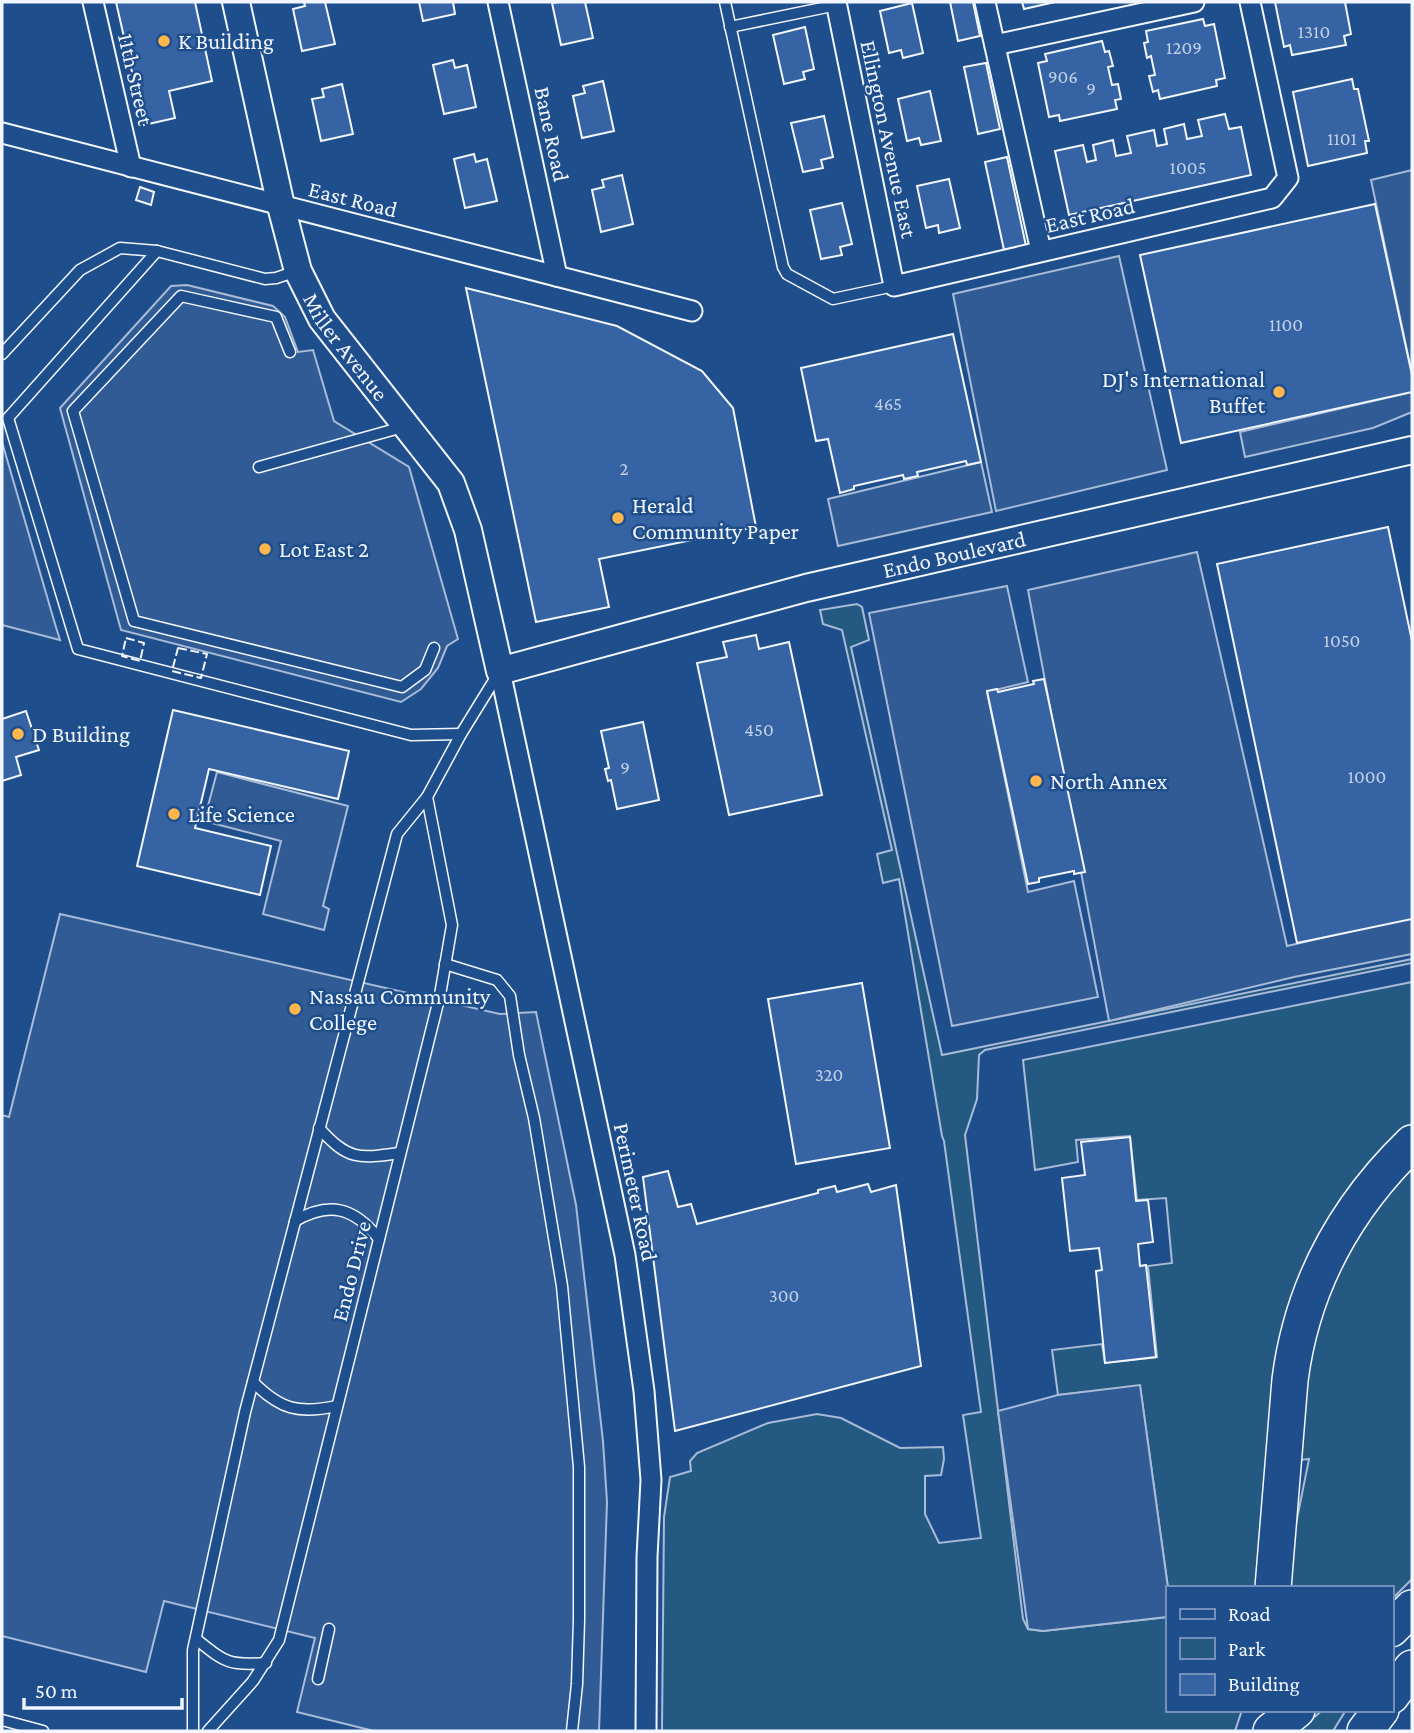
<svg xmlns="http://www.w3.org/2000/svg" width="1414" height="1733" viewBox="0 0 1414 1733" font-family="'Crimson Pro',serif">
  <style>
    .green { fill: #245a82; stroke: #a8bbd7; stroke-width: 2 }
    .parking { fill: #305b95; stroke: #a8bbd7; stroke-width: 2 }
    .building { fill: #3563a3; stroke: #f2f6ff; stroke-width: 2 }
    .lines { fill: none; stroke-linecap: round; stroke-linejoin: round }
    .lane-casing { stroke: #f2f6ff; stroke-width: 13 }
    .street-casing { stroke: #f2f6ff; stroke-width: 23 }
    .secondary-casing { stroke: #f2f6ff; stroke-width: 30 }
    .highway-casing { stroke: #f2f6ff; stroke-width: 38 }
    .lane { stroke: #1f4e8c; stroke-width: 10 }
    .street { stroke: #1f4e8c; stroke-width: 19 }
    .secondary { stroke: #1f4e8c; stroke-width: 26 }
    .highway { stroke: #1f4e8c; stroke-width: 35 }
    .fence { stroke: #f2f6ff; stroke-width: 2; stroke-dasharray: 9 3.5; stroke-linecap: butt }
    .poi-dot { fill: #ffb74d; stroke: #1f4e8c; stroke-width: 2.5 }
    .labels { text-anchor: middle; stroke-width: 5; stroke-linejoin: round; paint-order: stroke }
    .number-label { font-size: 19px; fill: #c3d1e8 }
    .poi-label { font-size: 23px; fill: #f2f6ff; stroke: #1f4e8c; text-anchor: start }
    .street-label { font-size: 23px; fill: #f2f6ff; stroke: #1f4e8c }
  </style>
  <rect width="100%" height="100%" fill="#1f4e8c"/>
  <g class="green">
    <path d="M857,604L862,607L869,640L851,647L942,1055L1412,959V963L985,1050L979,1055L977,1099L965,1135L1023,1619L1028,1629L1043,1631L1167,1617V1710H1242L1235,1731H662L664,1517L670,1477L691,1471L690,1461L697,1453L768,1423L817,1414L841,1418L900,1448L943,1447L944,1459L941,1475L925,1476V1514L939,1543L981,1538L963,1415L981,1412L944,1141L942,1136L899,879L883,883L877,854L892,850L842,630L823,624L820,610Z"/>
    <path d="M1412,982V1130L1318,1250L1262,1588H1168L1140,1386L1058,1395L1052,1350L1102,1344L1105,1363L1157,1357L1148,1266L1172,1263L1166,1198L1137,1200L1130,1136L1076,1140L1078,1162L1035,1170L1023,1060Z"/>
    <path d="M1412,1165V1579L1391,1600V1588H1290L1295,1529L1309,1459L1300,1460C1303,1384 1312,1312 1349,1244C1363,1220 1394,1188 1412,1165Z"/>
    <path d="M1323,1710H1346L1333,1731H1297Z"/>
  </g>
  <g class="parking">
    <path d="M1412,170V374L1371,180Z"/>
    <path d="M1119,256L1167,470L996,511L953,294Z"/>
    <path d="M187,285L273,306L285,317L298,352L313,350L334,421L409,467L458,639L447,646L438,668L421,689L401,702L121,630L60,408L171,286Z"/>
    <path d="M1412,392V412L1373,428L1245,457L1240,432Z"/>
    <path d="M2,442L55,624L60,640L2,625Z"/>
    <path d="M981,462L992,512L838,546L828,499Z"/>
    <path d="M1197,552L1287,946L1412,917V954L1294,977L1109,1021L1028,590Z"/>
    <path d="M1007,586L1028,682L987,692L1028,892L1074,881L1098,997L952,1026L869,613Z"/>
    <path d="M217,772L348,806L323,906L329,909L324,930L263,914L281,841L204,821Z"/>
    <path d="M60,914L500,1014L536,1012L576,1205L603,1441L607,1502L599,1731H374L297,1712L315,1638L164,1601L146,1672L2,1636V1115L9,1117Z"/>
    <path d="M1140,1385L1168,1588L1167,1617L1043,1631L1028,1629L998,1411L1058,1395Z"/>
  </g>
  <g class="building">
    <path d="M116,2H195L212,81L169,91L175,118L144,125Z"/>
    <path d="M304,2H325L335,44L302,51L293,9L305,6Z"/>
    <path d="M419,2H453L455,14L423,21Z"/>
    <path d="M559,2H585L593,38L561,45L552,3Z"/>
    <path d="M950,2H973L980,36L958,41Z"/>
    <path d="M1022,2H1055L1024,9Z"/>
    <path d="M1275,2H1345L1351,34L1344,36L1346,45L1292,55L1290,45L1284,47Z"/>
    <path d="M912,3L923,53L903,58L901,50L889,53L880,11Z"/>
    <path d="M1203,19L1205,26L1214,24L1225,78L1216,80L1217,86L1160,99L1158,90L1153,92L1149,76L1155,75L1151,56L1147,58L1144,43L1148,42L1146,31Z"/>
    <path d="M805,27L814,69L803,72L805,79L784,84L773,35Z"/>
    <path d="M1102,41L1105,52L1109,51L1113,66L1108,67L1112,85L1118,84L1121,99L1115,100L1117,109L1060,121L1059,115L1049,117L1038,63L1047,61L1045,54Z"/>
    <path d="M453,60L455,68L467,65L476,107L444,114L433,65Z"/>
    <path d="M986,63L1000,129L978,134L964,67Z"/>
    <path d="M1352,79L1354,89H1358L1369,141H1365L1367,153L1308,166L1293,92Z"/>
    <path d="M603,81L614,131L582,138L573,96L585,93L583,86Z"/>
    <path d="M342,84L353,134L321,141L312,99L324,97L322,89Z"/>
    <path d="M930,91L941,141L921,145L919,138L907,141L898,99Z"/>
    <path d="M1225,114L1229,129L1241,127L1251,175L1069,215L1055,151L1083,145L1087,162L1096,160L1093,145L1113,140L1116,156L1131,153L1127,136L1154,130L1157,146L1167,144L1164,129L1184,124L1187,139L1202,136L1198,120Z"/>
    <path d="M824,116L833,157L821,160L823,168L803,172L791,123Z"/>
    <path d="M474,154L476,162L487,159L497,201L465,208L454,159Z"/>
    <path d="M1007,157L1026,246L1004,250L985,162Z"/>
    <path d="M622,175L633,224L601,232L592,190L604,187L602,180Z"/>
    <path d="M949,179L960,228L939,233L938,225L926,228L917,186Z"/>
    <path d="M140,187L154,192L151,205L136,200Z"/>
    <path d="M842,203L852,244L840,247L842,255L821,259L810,210Z"/>
    <path d="M1375,204L1412,375V392L1181,443L1140,255Z"/>
    <path d="M466,288L617,326L702,371L733,408L756,527L599,559L609,607L536,622Z"/>
    <path d="M953,334L981,462L967,465L966,461L917,472L918,476L904,479L903,475L854,486V489L840,493L828,439L816,441L801,368Z"/>
    <path d="M1388,527L1412,641V919L1297,943L1217,564Z"/>
    <path d="M756,635L759,649L789,642L822,795L729,815L697,663L727,657L723,642Z"/>
    <path d="M1044,679L1085,872L1074,874V871L1039,878V882L1028,884L987,691L997,689L998,692L1034,684L1033,681Z"/>
    <path d="M173,710L349,751L338,799L209,769L195,828L271,846L260,895L137,866Z"/>
    <path d="M26,711L39,750L16,757L21,775L2,781V719Z"/>
    <path d="M643,722L659,800L617,809L611,780L608,781L605,769L609,768L601,731Z"/>
    <path d="M862,983L890,1148L796,1164L768,999Z"/>
    <path d="M1130,1137L1136,1201L1148,1200L1153,1242L1138,1244L1140,1266L1146,1265L1156,1357L1105,1363L1096,1271L1102,1270L1099,1248L1070,1251L1062,1178L1085,1175L1081,1142Z"/>
    <path d="M668,1171L678,1207L691,1204L697,1224L818,1193V1190L835,1186L837,1192L868,1184L871,1192L896,1185L921,1366L675,1431L643,1177Z"/>
  </g>
  <g class="lines">
    <g class="lane-casing">
      <g id="lane">
        <path d="M725,2L783,267L787,274L833,299L894,286"/>
        <path d="M730,27L837,5"/>
        <path d="M157,251L8,418L78,649L411,735L461,734"/>
        <path d="M290,352L276,317L181,296L73,411L134,621L402,687L425,670L434,648"/>
        <path d="M2,354L80,270L120,248L157,251L265,279L276,278L297,271"/>
        <path d="M259,467L403,427"/>
        <path d="M445,964L497,980L510,996L519,1055L534,1118L562,1286L579,1467V1620L577,1684L572,1731"/>
        <path d="M319,1128C348,1160 358,1159 399,1153"/>
        <path d="M295,1221C329,1201 354,1207 379,1239"/>
        <path d="M253,1382C281,1410 299,1414 337,1406"/>
        <path d="M196,1639C225,1662 228,1666 266,1663"/>
        <path d="M318,1679L329,1629"/>
        <path d="M2,1720L43,1731"/>
        <path d="M193,1731V1650L245,1412L397,834L427,797L461,734L498,674"/>
        <path d="M208,1731L253,1681L279,1640L440,995L452,925L427,797"/>
      </g>
    </g>
    <g class="street-casing">
      <g id="street">
        <path d="M93,2L131,167"/>
        <path d="M498,2L557,276"/>
        <path d="M836,2L894,286L1272,198L1288,178L1250,2"/>
        <path d="M985,2L1041,251"/>
        <path d="M995,45L1194,2"/>
        <path d="M2,133L692,311"/>
        <path d="M500,671L625,1255L644,1391L651,1480L647,1557L646,1731"/>
      </g>
    </g>
    <g class="secondary-casing">
      <g id="secondary">
        <path id="s1" d="M236,2L281,206L298,271L322,319L451,483L468,530L500,671L806,588L1412,450"/>
      </g>
    </g>
    <g class="highway-casing">
      <g id="highway">
        <path d="M1273,1588L1290,1380C1302,1286 1345,1208 1412,1143"/>
        <path d="M1391,1629L1412,1608"/>
        <path d="M1391,1696L1412,1668"/>
        <path d="M1271,1731L1297,1710"/>
        <path d="M1365,1731L1381,1710"/>
      </g>
    </g>
    <use href="#lane" class="lane"/>
    <use href="#street" class="street"/>
    <use href="#secondary" class="secondary"/>
    <use href="#highway" class="highway"/>
    <g class="fence">
      <path d="M126,638L144,643L140,661L122,656Z"/>
      <path d="M178,648L207,654L201,678L172,671Z"/>
    </g>
  </g>
  <g class="poi-dot">
    <circle cx="164" cy="41" r="7"/>
    <circle cx="1279" cy="392" r="7"/>
    <circle cx="618" cy="518" r="7"/>
    <circle cx="265" cy="549" r="7"/>
    <circle cx="18" cy="734" r="7"/>
    <circle cx="1036" cy="781" r="7"/>
    <circle cx="174" cy="814" r="7"/>
    <circle cx="295" cy="1009" r="7"/>
  </g>
  <g class="labels">
    <g class="number-label">
      <text x="1314" y="38">1310</text>
      <text x="1184" y="54">1209</text>
      <text x="1063" y="83">906</text>
      <text x="1091" y="95">9</text>
      <text x="1342" y="145">1101</text>
      <text x="1188" y="174">1005</text>
      <text x="1286" y="331">1100</text>
      <text x="888" y="410">465</text>
      <text x="624" y="475">2</text>
      <text x="1342" y="647">1050</text>
      <text x="759" y="736">450</text>
      <text x="625" y="774">9</text>
      <text x="1367" y="783">1000</text>
      <text x="829" y="1081">320</text>
      <text x="784" y="1302">300</text>
    </g>
    <g class="poi-label">
      <text x="178" y="49">K Building</text>
      <text x="1265" y="387" text-anchor="end">DJ's International<tspan x="1265" dy="26">Buffet</tspan></text>
      <text x="632" y="513">Herald<tspan x="632" dy="26">Community Paper</tspan></text>
      <text x="279" y="557">Lot East 2</text>
      <text x="32" y="742">D Building</text>
      <text x="1050" y="789">North Annex</text>
      <text x="188" y="822">Life Science</text>
      <text x="309" y="1004">Nassau Community<tspan x="309" dy="26">College</tspan></text>
    </g>
    <g class="street-label">
      <text transform="translate(136 79) rotate(77)" y="8">11th Street</text>
      <text transform="translate(552 134) rotate(78)" y="8">Bane Road</text>
      <text transform="translate(889 139) rotate(78)" y="8">Ellington Avenue East</text>
      <text transform="translate(353 199) rotate(14)" y="8">East Road</text>
      <text transform="translate(1090 215) rotate(-13)" y="8">East Road</text>
      <text dy="8" stroke="none"><textPath href="#s1" startOffset="366">Miller Avenue</textPath></text>
      <text dy="8" stroke="none"><textPath href="#s1" startOffset="1202">Endo Boulevard</textPath></text>
      <text transform="translate(636 1192) rotate(78)" y="8">Perimeter Road</text>
      <text transform="translate(351 1271) rotate(-76)" y="8">Endo Drive</text>
    </g>
  </g>
  <rect width="1414" height="1733" fill="none" stroke="#f2f6ff" stroke-width="7"/>
  <rect x="1166" y="1586" width="228" height="126" fill="#1f4e8c" stroke="#7391ba" stroke-width="2"/>
  <rect x="1180" y="1609" width="35" height="10" fill="#1f4e8c" stroke="#7391ba" stroke-width="2"/>
  <text x="1228" y="1621" font-size="21" fill="#f2f6ff">Road</text>
  <rect x="1180" y="1638" width="35" height="21" fill="#245a82" stroke="#7391ba" stroke-width="2"/>
  <text x="1228" y="1656" font-size="21" fill="#f2f6ff">Park</text>
  <rect x="1180" y="1674" width="35" height="21" fill="#3563a3" stroke="#7391ba" stroke-width="2"/>
  <text x="1228" y="1691" font-size="21" fill="#f2f6ff">Building</text>
  <path d="M24 1698v10h158v-10" fill="none" stroke="#f2f6ff" stroke-width="3.5"/>
  <text x="35" y="1698" font-size="21" fill="#f2f6ff" stroke="#1f4e8c" stroke-width="5" paint-order="stroke">50 m</text>
</svg>
